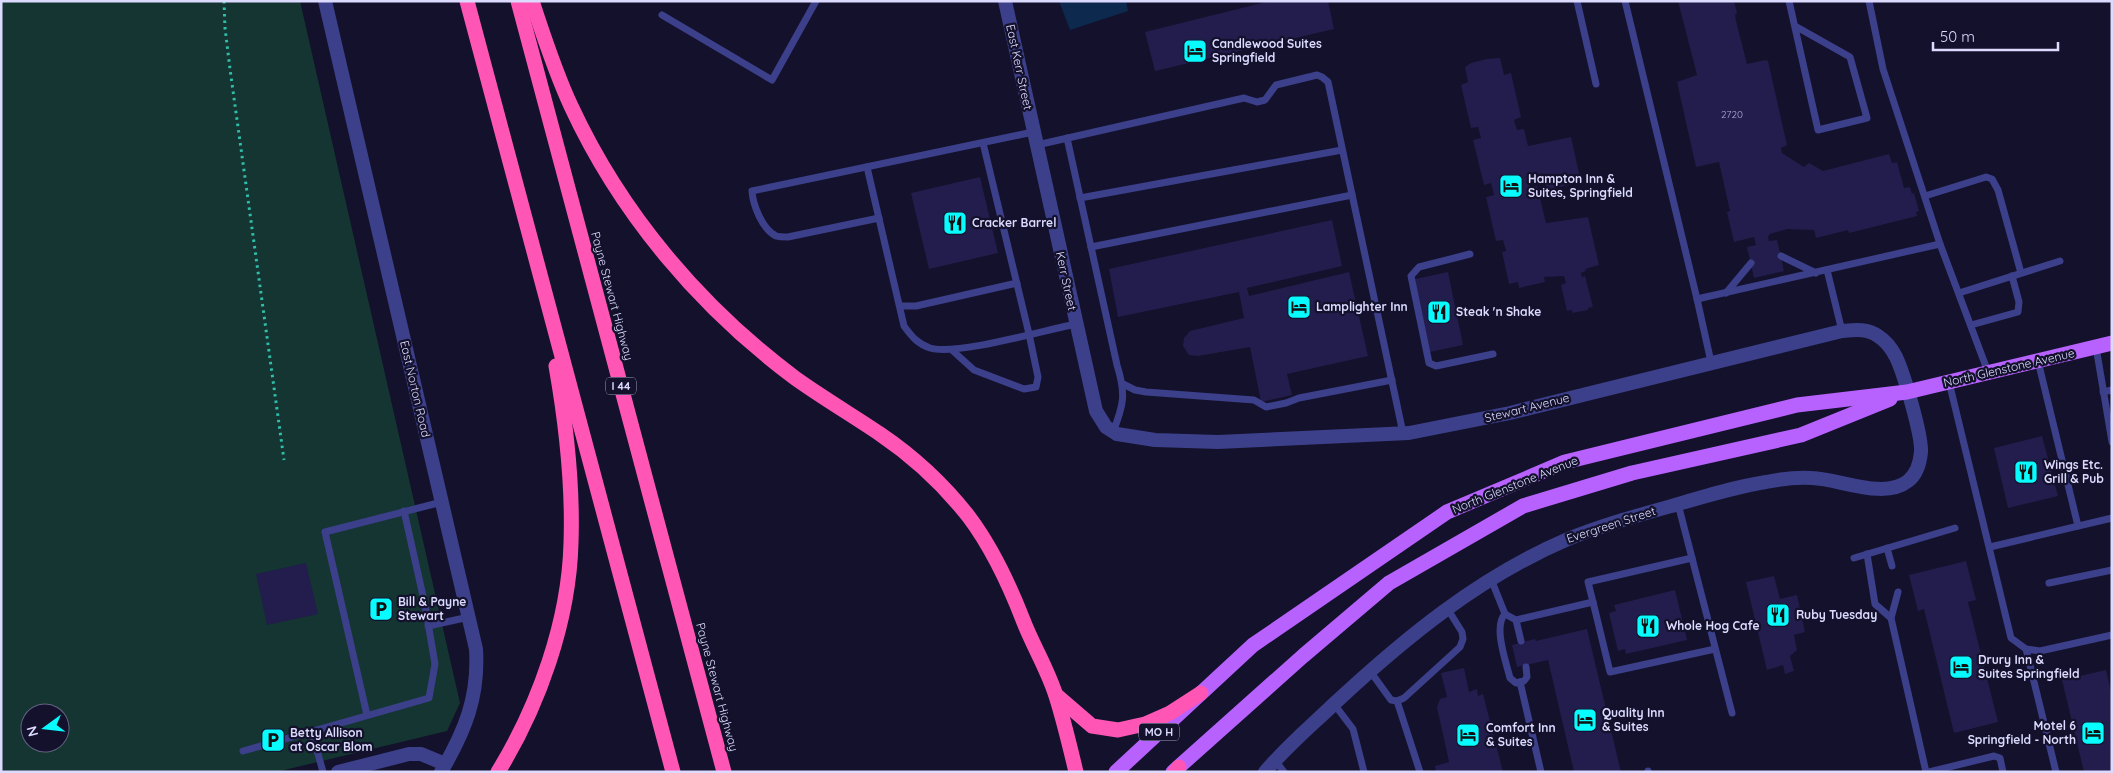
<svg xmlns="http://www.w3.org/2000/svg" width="2113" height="773" viewBox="0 0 2113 773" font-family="Quicksand,sans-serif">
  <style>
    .green { fill: #143531; fill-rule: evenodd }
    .water { fill: #0d2a4e }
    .building { fill: #221d4c }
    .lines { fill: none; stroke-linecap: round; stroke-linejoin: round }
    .path { stroke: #30beaa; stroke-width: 3; stroke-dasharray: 2.5 4; stroke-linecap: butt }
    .lane { stroke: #3c3f8a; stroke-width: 7 }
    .street { stroke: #3c3f8a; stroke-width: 14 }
    .primary { stroke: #b762ff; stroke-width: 15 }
    .highway { stroke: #ff56b5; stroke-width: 15 }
    .labels { text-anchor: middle; stroke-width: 4.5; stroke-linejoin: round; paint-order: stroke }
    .number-label { font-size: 10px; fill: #aeacd2 }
    .shield { fill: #13112b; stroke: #a09ebf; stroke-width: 1 }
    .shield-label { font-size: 11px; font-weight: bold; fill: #dcdbff }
    .poi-label { font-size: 12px; font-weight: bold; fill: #dcdbff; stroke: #13112b; text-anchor: start }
    .street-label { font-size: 12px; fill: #dcdbff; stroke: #13112b }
  </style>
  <rect width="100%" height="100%" fill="#13112b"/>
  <path class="green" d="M1,1H300L460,703L447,731L276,772H1ZM30,713H60V743H30Z"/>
  <path class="water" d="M1059,1H1126L1128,11L1070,30Z"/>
  <g class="building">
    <path d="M1270,1H1328L1334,29L1155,71L1145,32Z"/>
    <path d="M1678,1H1734L1737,13L1735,15L1736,21L1747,64L1765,60L1768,61L1787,145L1781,148L1782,153L1804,167L1809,163L1823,171L1889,154L1892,163L1897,162L1904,188L1910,187L1912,194L1914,193L1919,211L1916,212L1917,216L1849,233L1848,230L1816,238L1814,230L1787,229L1770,234L1768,237L1769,241L1777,240L1784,271L1754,278L1747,247L1756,245L1754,237L1734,242L1727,212L1730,211L1719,162L1696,167L1677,82L1697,75Z"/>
    <path d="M1500,58L1504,75L1511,73L1521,117L1514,120L1517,130L1524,129L1528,146L1571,137L1581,182L1547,190L1545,182L1539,183L1537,172L1527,174L1530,187L1537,186L1546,223L1588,217L1599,265L1585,269L1586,271L1581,273L1582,277L1585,276L1593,307L1588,308V310L1572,313V310L1567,311L1561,285L1566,283L1564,276L1544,277L1545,282L1519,288L1518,282L1509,284L1502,252L1506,251L1503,240L1496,241L1486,197L1494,195L1491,183L1484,185L1473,140L1481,138L1478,127L1471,128L1461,85L1468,82L1465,67L1471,63L1487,59Z"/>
    <path d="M980,177L998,253L929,269L911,193Z"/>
    <path d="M1332,220L1342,266L1247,288L1249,296L1349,272L1368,356L1287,374L1292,395L1261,402L1250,347L1198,356L1189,355L1183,346L1184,338L1190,331L1244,318L1239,292L1118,317L1109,269Z"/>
    <path d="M1448,272L1463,345L1430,352L1415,279Z"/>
    <path d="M2042,436L2058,496L2008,508L1994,448Z"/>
    <path d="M1966,561L1976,600L1968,602L1998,722L1954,733L1924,609L1918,611L1909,575Z"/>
    <path d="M306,563L318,614L267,625L256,574Z"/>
    <path d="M1774,576L1780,599L1797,595L1805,632L1794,635L1797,650L1790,656L1794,671L1785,674L1783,665L1767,670L1746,582Z"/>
    <path d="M1675,590L1687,640L1626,654L1625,649L1618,651L1609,613L1616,611L1614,605Z"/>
    <path d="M1587,629L1621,772H1574L1548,660L1517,667L1512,645L1535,639L1536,641Z"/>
    <path d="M1464,668L1469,692L1477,689L1478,696L1483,694L1503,772H1436L1435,766L1449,762L1437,707L1440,699L1447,697L1441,673Z"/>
    <path d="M2106,670L2112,695V772H2084L2062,680Z"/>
  </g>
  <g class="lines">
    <path class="path" d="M224,1L225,28L230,69L284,460"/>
    <g class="lane">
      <path d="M1577,1L1596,84"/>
      <path d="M1625,1L1697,299"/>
      <path d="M1789,1L1818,130L1867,118L1850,57L1795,26"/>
      <path d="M1869,1L1883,69L1940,244L1988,372"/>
      <path d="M662,15L772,80L816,1"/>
      <path d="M1067,138L1117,365C1126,394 1124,404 1113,432"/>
      <path d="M1037,145L1244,98L1257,102L1265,100L1276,85L1317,75L1322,77L1328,82L1403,433"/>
      <path d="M867,167L904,326C912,337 918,344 930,348C956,356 1045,330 1076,324"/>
      <path d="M1925,196L1986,177L1992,179L1998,190L2021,273"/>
      <path d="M1080,198L1342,150"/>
      <path d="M879,218L788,237C784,237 779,237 776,236C762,229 753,205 752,191L1033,132"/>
      <path d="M1091,247L1352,195"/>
      <path d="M1470,254L1419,267L1411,276L1429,363L1436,366L1493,354"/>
      <path d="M1781,256L1816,273"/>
      <path d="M1827,270L1842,331"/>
      <path d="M1726,293L1751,263"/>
      <path d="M1959,293L2060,261"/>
      <path d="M900,306H916L1017,283"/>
      <path d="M1971,325L2018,312L2019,302L2012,276"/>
      <path d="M2096,347L2112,442"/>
      <path d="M953,351L974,370L1024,389L1036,387L1038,377L1029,334L983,143"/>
      <path d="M2038,361L2078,526"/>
      <path d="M1711,362L1697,299L1940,244"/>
      <path d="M1949,382L2011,638L2026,649L2040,651L2112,635"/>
      <path d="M1123,384L1135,390L1146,392L1254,400L1266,407L1286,403L1299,398L1392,380"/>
      <path d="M2103,392L2112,390"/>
      <path d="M1990,547L2112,518"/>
      <path d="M1887,548L1892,566"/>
      <path d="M1867,554L1875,604L1891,618L1926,772"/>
      <path d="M1692,558L1732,713"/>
      <path d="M1854,558L1955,528"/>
      <path d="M1491,579L1505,614L1516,620L1593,602L1588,582L1692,558L1678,504"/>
      <path d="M2049,583L2112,570"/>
      <path d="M1593,602L1610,672L1715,649"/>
      <path d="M1505,614C1493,626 1506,662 1510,678L1516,683L1524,681L1527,677L1526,667"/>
      <path d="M1891,618L1898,592"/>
      <path d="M1516,620L1521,641"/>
      <path d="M428,626L469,617"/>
      <path d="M2026,649L2056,772"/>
      <path d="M1370,671L1391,700L1397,701L1404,698L1460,647L1463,639L1462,632L1447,608"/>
      <path d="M1520,682L1541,772"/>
      <path d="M1397,701L1420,772"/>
      <path d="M1334,704L1353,729L1364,772"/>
      <path d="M367,715L325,532L442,502"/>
      <path d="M312,732L323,772"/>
      <path d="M243,751L429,698L435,664L425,605L404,511"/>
      <path d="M1275,760L1284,772"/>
      <path d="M1648,771V772"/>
      <path d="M1929,772L1994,756L2000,758L2003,772"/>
    </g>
    <g class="street">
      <path d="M325,1L476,649C479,697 465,731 441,772"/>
      <path d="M1005,1L1096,411L1106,427L1117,434L1155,440L1218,442L1409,433L1510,413L1842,331C1854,330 1867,328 1878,336C1886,341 1892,349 1896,357C1904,374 1922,435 1921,452C1920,463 1917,474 1908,481C1884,500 1840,479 1812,478C1797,477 1781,479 1766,482C1735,487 1705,496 1675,505C1639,515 1602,525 1568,539C1479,577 1405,638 1335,703C1311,726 1286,747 1265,772"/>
      <path d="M338,772L409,754H421L445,764"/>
    </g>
    <g class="primary">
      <path d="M1116,772L1253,645L1447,512L1565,462L1797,405L1907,392L2112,343"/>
      <path d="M1173,772L1303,656L1389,583L1523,506L1632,473L1801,435L1890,399"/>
    </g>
    <g class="highway">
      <path d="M467,1L673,772"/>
      <path d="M518,1L724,772"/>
      <path d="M532,1C544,37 555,72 571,106C621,214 700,307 795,378C823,398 852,415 880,434C914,457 944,485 969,517C993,549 1009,584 1023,620C1033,646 1048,670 1056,696C1064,721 1070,747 1076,772"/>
      <path d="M1056,695L1092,726L1118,730L1145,724L1170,713L1201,693"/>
      <path d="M498,772C539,705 569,621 571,543C573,485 566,423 556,366"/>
      <path d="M1175,772L1179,767"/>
    </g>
  </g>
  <defs>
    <g id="hotel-square" transform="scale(1.25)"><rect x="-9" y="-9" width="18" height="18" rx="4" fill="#07fbff" stroke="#13112b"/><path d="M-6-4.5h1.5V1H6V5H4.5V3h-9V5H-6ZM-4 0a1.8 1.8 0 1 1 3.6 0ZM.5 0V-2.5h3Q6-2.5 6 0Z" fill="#111"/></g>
    <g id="restaurant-square" transform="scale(1.25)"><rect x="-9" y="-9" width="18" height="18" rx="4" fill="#07fbff" stroke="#13112b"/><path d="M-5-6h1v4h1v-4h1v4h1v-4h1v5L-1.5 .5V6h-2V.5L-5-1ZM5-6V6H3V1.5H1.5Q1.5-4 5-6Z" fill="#111"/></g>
    <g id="parking-square" transform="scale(1.25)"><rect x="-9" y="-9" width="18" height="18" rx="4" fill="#07fbff" stroke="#13112b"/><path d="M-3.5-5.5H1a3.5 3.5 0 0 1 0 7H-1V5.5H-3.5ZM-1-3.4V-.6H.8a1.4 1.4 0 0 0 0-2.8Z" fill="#111"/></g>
  </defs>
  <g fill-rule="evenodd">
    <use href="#hotel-square" x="1195" y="51"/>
    <use href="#hotel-square" x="1511" y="186"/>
    <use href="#restaurant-square" x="955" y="223"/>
    <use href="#hotel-square" x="1299" y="307"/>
    <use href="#restaurant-square" x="1439" y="312"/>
    <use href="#restaurant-square" x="2026" y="472"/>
    <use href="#parking-square" x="381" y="609"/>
    <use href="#restaurant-square" x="1778" y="615"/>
    <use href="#restaurant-square" x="1648" y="626"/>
    <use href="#hotel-square" x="1961" y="667"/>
    <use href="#hotel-square" x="1585" y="720"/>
    <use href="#hotel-square" x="2093" y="733"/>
    <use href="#hotel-square" x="1468" y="735"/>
    <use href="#parking-square" x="273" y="740"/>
  </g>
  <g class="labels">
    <g class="number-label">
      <text x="1732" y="118">2720</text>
    </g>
    <g class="shield">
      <rect x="606" y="377.5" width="30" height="17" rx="4"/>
      <rect x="1139" y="723.5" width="40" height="17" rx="4"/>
    </g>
    <g class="shield-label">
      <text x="621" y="390">I 44</text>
      <text x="1159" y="736">MO H</text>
    </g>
    <g class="poi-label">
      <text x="1212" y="48">Candlewood Suites<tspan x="1212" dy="14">Springfield</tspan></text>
      <text x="1528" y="183">Hampton Inn &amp;<tspan x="1528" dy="14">Suites, Springfield</tspan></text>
      <text x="972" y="227">Cracker Barrel</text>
      <text x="1316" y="311">Lamplighter Inn</text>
      <text x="1456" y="316">Steak 'n Shake</text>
      <text x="2044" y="469">Wings Etc.<tspan x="2044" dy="14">Grill &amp; Pub</tspan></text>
      <text x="398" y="606">Bill &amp; Payne<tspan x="398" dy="14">Stewart</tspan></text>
      <text x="1796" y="619">Ruby Tuesday</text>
      <text x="1666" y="630">Whole Hog Cafe</text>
      <text x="1978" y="664">Drury Inn &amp;<tspan x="1978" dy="14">Suites Springfield</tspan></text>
      <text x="1602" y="717">Quality Inn<tspan x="1602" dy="14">&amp; Suites</tspan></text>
      <text x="2076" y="730" text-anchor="end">Motel 6<tspan x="2076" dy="14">Springfield - North</tspan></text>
      <text x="1486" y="732">Comfort Inn<tspan x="1486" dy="14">&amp; Suites</tspan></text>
      <text x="290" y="737">Betty Allison<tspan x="290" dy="14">at Oscar Blom</tspan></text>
    </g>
    <g class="street-label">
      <text transform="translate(1019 67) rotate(78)" y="4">East Kerr Street</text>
      <text transform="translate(1066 281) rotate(78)" y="4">Kerr Street</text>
      <text transform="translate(612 296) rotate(75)" y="4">Payne Stewart Highway</text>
      <text transform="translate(2009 368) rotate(-13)" y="4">North Glenstone Avenue</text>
      <text transform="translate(415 389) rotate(77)" y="4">East Norton Road</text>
      <text transform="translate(1527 408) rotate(-14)" y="4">Stewart Avenue</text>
      <text transform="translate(1515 485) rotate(-22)" y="4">North Glenstone Avenue</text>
      <text transform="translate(1611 525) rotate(-18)" y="4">Evergreen Street</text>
      <text transform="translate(717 687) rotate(75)" y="4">Payne Stewart Highway</text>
    </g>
  </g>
  <rect width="2113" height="773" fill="none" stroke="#dcdbff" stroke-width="5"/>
  <g transform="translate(45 728) rotate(255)"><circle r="24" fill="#13112b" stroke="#636280"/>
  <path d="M0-4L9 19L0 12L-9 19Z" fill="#07fbff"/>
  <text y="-8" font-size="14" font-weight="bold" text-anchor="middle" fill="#dcdbff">N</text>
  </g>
  <path d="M1933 42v8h125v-8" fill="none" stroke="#dcdbff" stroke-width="2.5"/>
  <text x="1940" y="42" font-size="15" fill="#dcdbff" stroke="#13112b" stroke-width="4" paint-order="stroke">50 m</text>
</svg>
